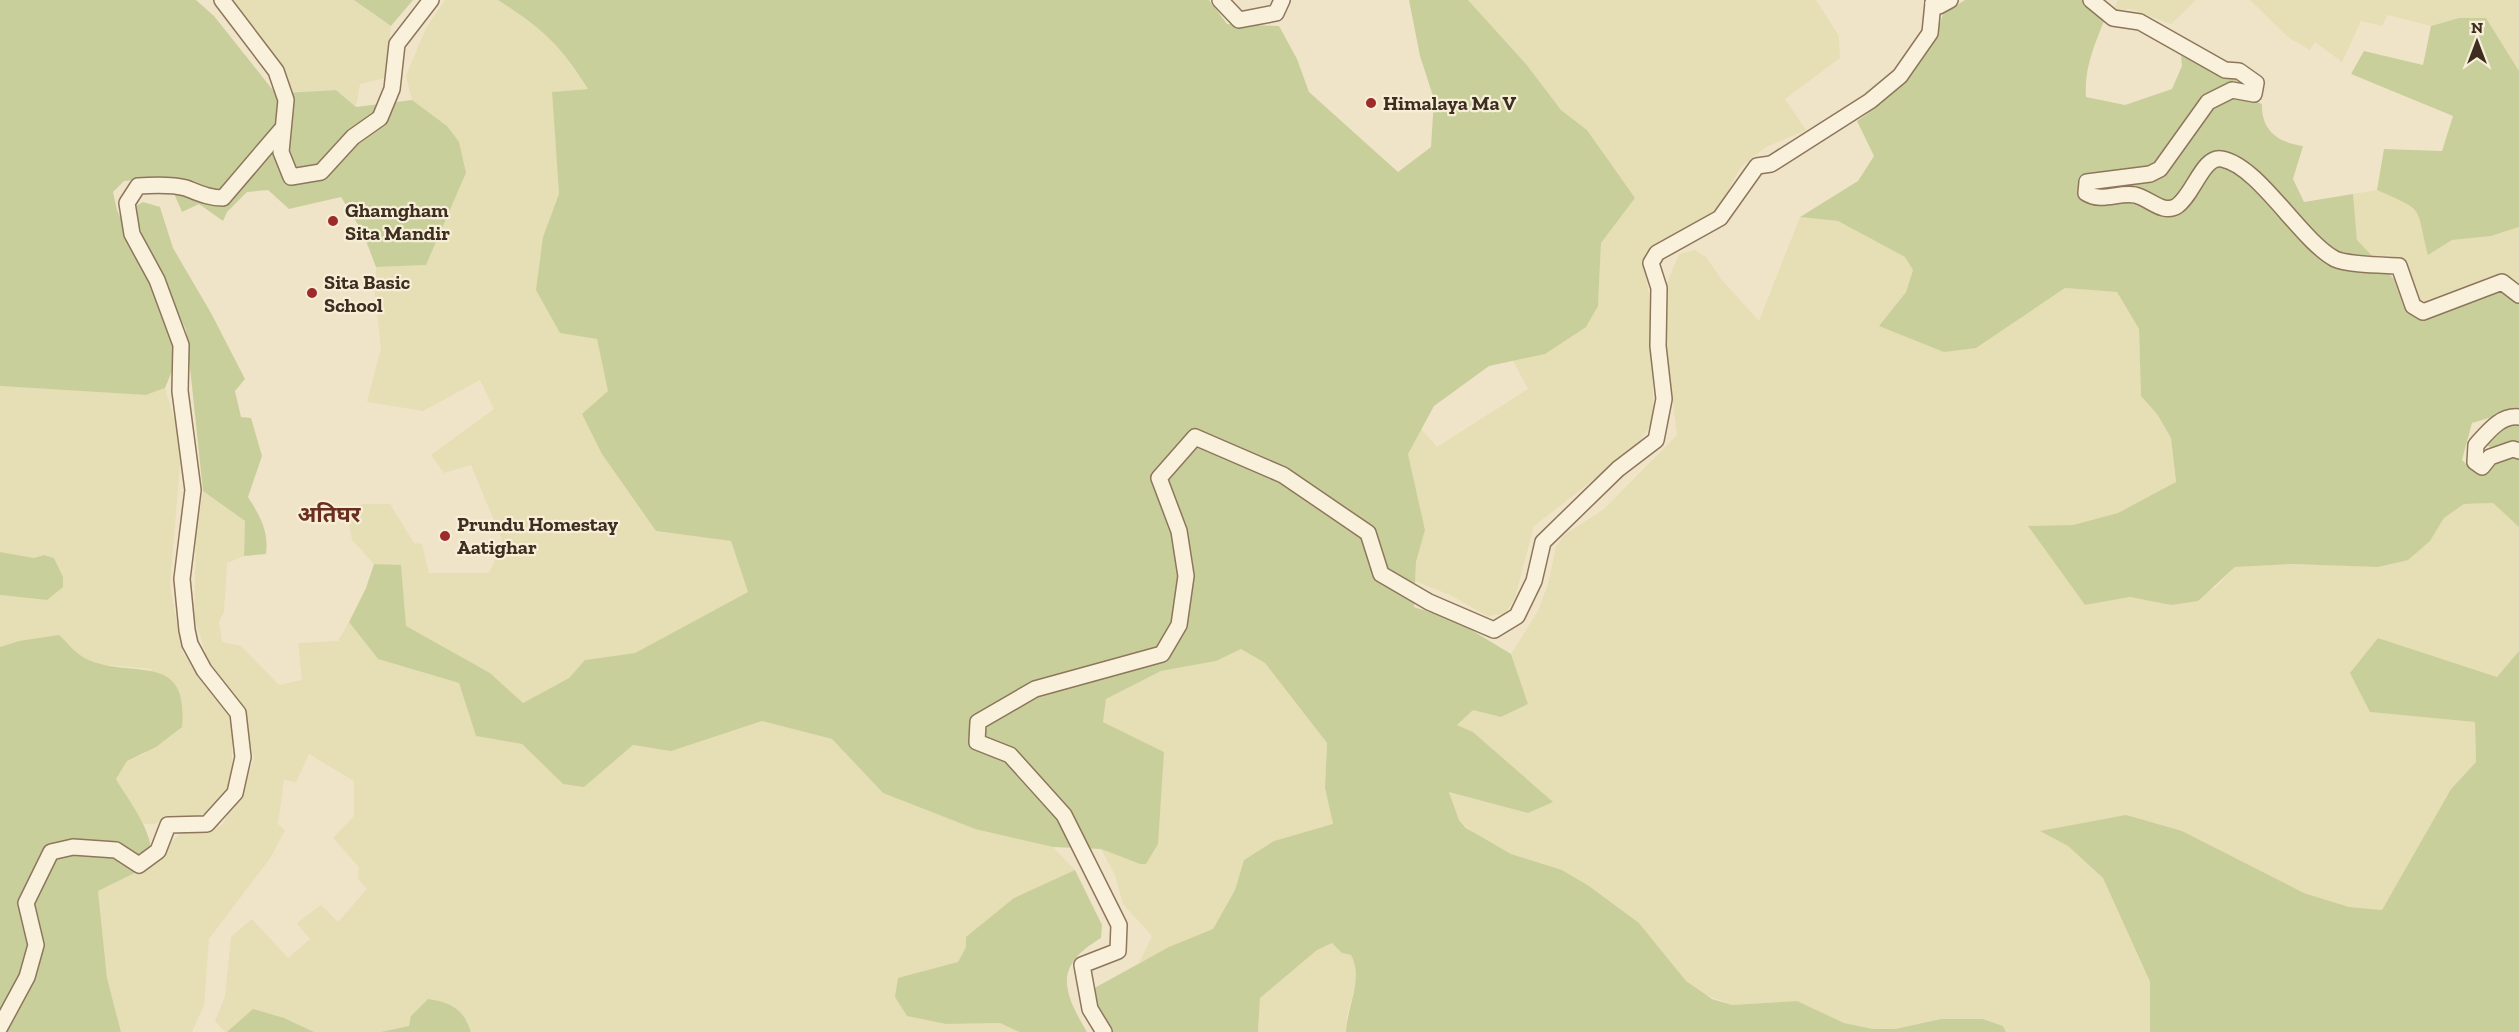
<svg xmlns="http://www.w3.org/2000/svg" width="2519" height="1032" viewBox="0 0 2519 1032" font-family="'Zilla Slab','Noto Sans Devanagari',serif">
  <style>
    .farmland { fill: #e6deb5 }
    .green { fill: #c9cf9b }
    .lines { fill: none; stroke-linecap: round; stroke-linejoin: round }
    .minor-casing { stroke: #8d765c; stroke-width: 18 }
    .minor { stroke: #faf1dc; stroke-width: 15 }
    .poi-dot { fill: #9e2a2b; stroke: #f7eed8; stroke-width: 2 }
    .labels { text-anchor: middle; stroke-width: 4.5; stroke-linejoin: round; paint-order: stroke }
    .poi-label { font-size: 20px; font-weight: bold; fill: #3d2e20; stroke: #f7eed8; text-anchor: start }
    .quarter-label { font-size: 22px; font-weight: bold; fill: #6b2e1e; stroke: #f7eed8 }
  </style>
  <rect width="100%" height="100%" fill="#f0e4c8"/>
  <g class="farmland">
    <path d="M233,0H354L391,26L385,78L360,84L356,107L336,90L292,92L262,40Z"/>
    <path d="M445,0H498L529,19L567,54L588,89L552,92L559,194L543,237L560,333L597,338L632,496L656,531L731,541L748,592L635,653L585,660L569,678L523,703L490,673L405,626L401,566L374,564L352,540L347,512L362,504H390L414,543L422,544L429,573H489L503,542L471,465L444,473L431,455L494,409L480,380L423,411L367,402L381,348L375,295L376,267L426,265L466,173L447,126L412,100L406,76L426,28Z"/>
    <path d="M1468,0H1816L1839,36L1840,58L1785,99L1806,130L1766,147L1741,167L1720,205L1705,220L1651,247L1643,264L1649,294L1654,419L1637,446L1534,526L1515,598L1505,614L1487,616L1450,595L1415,581L1416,562L1425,530L1408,454L1421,429L1437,447L1528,389L1513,361L1545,354L1598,306L1601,243L1635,198L1587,130L1561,110L1526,64Z"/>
    <path d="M2118,0H2196L2171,24L2131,9L2113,11Z"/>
    <path d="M2250,0H2519V71L2486,18H2459L2431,26L2388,15L2382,26L2361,21L2342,62L2315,42L2310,50L2289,38Z"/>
    <path d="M2377,190L2411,204L2422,220L2428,255L2452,240L2491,236L2519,227V286L2503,275L2487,277L2436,305L2419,306L2401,262L2389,255L2374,258L2357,240L2353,194Z"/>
    <path d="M1800,217L1838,221L1905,257L1913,270L1906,292L1879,326L1976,348L2065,288L2117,292L2139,329L2141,396L2157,414L2171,438L2176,483L2118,513L2073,525L2029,527L2085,605L2130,597L2171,605L2215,588L2235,567L2291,564L2378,567L2430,541L2444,518L2464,504L2493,503L2519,527V651L2497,677L2378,638L2370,712L2475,722L2476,762L2451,789L2382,910L2349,907L2304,893L2182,831H2041L2068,846L2103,878L2150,983V1032H2006L2003,1026L1983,1019H1941L1895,1029H1873L1844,1023L1797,1001L1732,1005L1703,994L1686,981L1639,923L1589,886L1562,870L1511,854L1475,834L1459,820L1449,791L1528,813L1552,802L1473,732L1457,725L1473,709L1501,717L1528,704L1511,654L1538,611L1548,584L1556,547L1564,535L1604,509L1677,435L1664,333L1665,288L1679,254L1695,250L1706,257L1721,279L1759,321Z"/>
    <path d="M0,386L146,395L165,388L177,428L180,464L170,585L175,613L183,653L205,686L227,705L232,737V781L218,809L197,816L171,815L155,824H144L116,779L127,761L146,753L151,669L98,664L80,657L67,642L19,641L0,647V595L47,600L63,577L54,558L44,555L34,558L0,552Z"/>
    <path d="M203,491L245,521L244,556L227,563L224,612L219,622L222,642L241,646L279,685L302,680L298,643L338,641L349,622L378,659L459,683L476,736L522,744L563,784L584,786L633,745L671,750L762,721L832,739L883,793L975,829L1053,847L1075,870L1014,898L966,947L958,962L944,967L946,1024L1000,1023L1019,1032H471L467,1020L382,1032H225L215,1021L225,996L231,937L252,919L288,958L310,939L297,923L321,905L338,922L367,889L358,879L359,867L333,838L354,816V781L309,754L296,782L284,780L278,824L285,830L271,857L209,939L204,1005L192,1032H121L107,978L98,891L151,865L173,840L188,828L207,829L222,825L247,780L254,758L243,711L232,691L208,661L194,617L196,537Z"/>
    <path d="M1241,649L1265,663L1327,743L1325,788L1333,825L1274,841L1244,860L1235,890L1213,929L1139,963L1152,936L1123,904L1115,875L1101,849L1140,864L1164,752L1103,722L1106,699L1161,671L1216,661Z"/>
    <path d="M1332,943L1342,953L1351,955L1356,965L1357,979L1347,1016L1346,1032H1258L1260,998L1317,949Z"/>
  </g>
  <g class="green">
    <path d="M0,0H196L214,16L272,89L282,93L336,90L356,107L412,100L447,126L459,142L466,173L426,265L376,267L363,233L341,197L289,209L268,190L247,192L227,212L223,221L199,204L182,212L167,177L124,181L113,192L117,210L173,336L172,371L165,388L146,395L0,386Z"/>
    <path d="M354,0H413L391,26Z"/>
    <path d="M498,0H1209L1227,24L1279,26L1297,59L1309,92L1398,172L1431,147L1434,99L1420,56L1409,0H1468L1526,64L1561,110L1587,130L1635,198L1601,243L1598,306L1586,327L1545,354L1489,366L1434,406L1408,454L1425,530L1416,562L1414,607L1455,620L1511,654L1528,704L1501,717L1473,710L1457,725L1473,732L1553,802L1528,813L1449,792L1459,820L1466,828L1511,854L1562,870L1589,886L1639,923L1686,981L1712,999L1732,1005L1797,1001L1844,1023L1873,1029H1895L1941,1019H1983L2003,1026L2006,1032H1346C1347,1006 1364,979 1351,955L1342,953L1332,943L1317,950L1260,998L1258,1032H1108L1089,991L1169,947L1213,929L1235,890L1244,860L1274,841L1333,824L1325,788L1327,743L1265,663L1241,649L1216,661L1161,671L1106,699L1103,722L1164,752L1158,844L1146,864H1140L1101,849L1053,847L975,829L883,793L832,739L762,721L671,751L633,745L584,787L563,784L522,744L476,736L459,683L378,659L349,622L366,588L374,564L401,565L406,626L490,673L523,703L569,678L585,660L635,653L748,592L731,541L656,531L602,454L582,414L608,391L597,339L560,333L536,290L543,237L559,194L552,92L588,89C561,45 541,27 498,0Z"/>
    <path d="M1965,0H2084L2104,21C2094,46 2084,69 2086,97L2125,105L2172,89L2182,66L2181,56L2247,82L2245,87C2183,85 2190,148 2151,168C2138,174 2115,173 2100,174L2097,184L2155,180L2173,164L2213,104L2229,97H2245L2262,104C2261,131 2279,143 2303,146L2293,179L2304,202L2353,194L2357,240L2394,279L2404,308L2426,319L2498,290L2519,304V409L2472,423L2462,460L2476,473L2484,472L2495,460L2507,453L2519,456V527L2493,503L2464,504L2444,518L2430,541L2408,560L2378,567L2291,564L2235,567L2198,601L2171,605L2130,597L2085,605L2028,526L2073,525L2118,513L2176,482L2171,438L2157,414L2141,396L2139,329L2117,292L2065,288L1976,348L1944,352L1879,326L1906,292L1913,270L1905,257L1838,221L1800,217L1858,181L1874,156L1857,121C1895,96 1930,58 1943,14Z"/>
    <path d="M2459,18H2486L2519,71V227L2491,236L2452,240L2428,255C2415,205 2427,212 2377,190L2384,149L2442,151L2453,116L2351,74L2364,51L2423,65L2431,26Z"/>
    <path d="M143,202L160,207L173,248L211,313L245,379L235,391L241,417L251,418L262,456L248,497C260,516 269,531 266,554L244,556L245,521L203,491L186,330L143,238L134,207Z"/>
    <path d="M2519,424V444L2493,449L2487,445V440L2504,425Z"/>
    <path d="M0,552L34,558L44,555L54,558L63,577V587L47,600L0,595Z"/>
    <path d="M59,635C70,645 77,656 91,661C136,678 189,652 182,727L156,747L127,761L116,779C131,805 156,833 151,865L98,891L107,978L121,1032H0V647L19,641Z"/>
    <path d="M2378,638L2497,677L2519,651V1032H2150V982L2103,878L2068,846L2040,831L2126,815L2182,831L2304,893L2349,907L2382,910L2451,789L2476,762L2475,722L2370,712L2350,673Z"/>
    <path d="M1075,870L1102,925L1101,938C1054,966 1062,990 1087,1032H1019L1000,1023L946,1024L907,1016L895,997L898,978L958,962L966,947V937L1014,898Z"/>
    <path d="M428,999C450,1002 464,1009 471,1032H381L409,1026L411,1016Z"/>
    <path d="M253,1009L284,1018L314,1032H227Z"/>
  </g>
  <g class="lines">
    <g class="minor-casing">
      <g id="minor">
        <path d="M222,0L276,71L286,100L281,152L291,177L321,172L353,137L380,118L392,89L397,44L431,0"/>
        <path d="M1220,0L1239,20L1276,13L1282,0"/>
        <path d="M2091,0L2113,18L2140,22L2225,70L2239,71L2256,83L2254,94L2232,90L2208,102L2160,169L2150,174L2087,182L2086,193C2102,203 2118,192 2135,195C2149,198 2163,215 2177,206C2194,194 2203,155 2222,159C2259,166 2300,240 2335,259C2348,265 2383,265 2399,266L2413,306L2423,312L2502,282L2519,295"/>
        <path d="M1933,3L1939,6L1950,0"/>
        <path d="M2519,417C2500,415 2488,432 2476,445L2475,462L2482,467L2490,457L2513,449L2519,451"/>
        <path d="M0,1027L27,977L36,945L26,903L51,852L73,847L116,850L139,865L158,851L168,825L207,824L235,793L243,757L238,713L204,670L190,644L187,630L182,579L193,490L180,391L181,345L157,280L132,234L127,203L138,186C153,185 171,184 186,188C199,193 209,198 223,198L281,130"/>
        <path d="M1104,1032L1090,1009L1082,965L1118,951L1119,925L1064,815L1010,755L977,742L978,722L1035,689L1162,654L1179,625L1186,576L1179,531L1159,478L1195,437L1283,475L1368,533L1381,574L1429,602L1494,630L1517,616L1534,581L1543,542L1618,469L1656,440L1664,399L1658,346L1659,288L1651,263L1657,253L1720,218L1757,166L1771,164L1870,101L1900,76L1930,33L1933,3L1936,0"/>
      </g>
    </g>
    <use href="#minor" class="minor"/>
  </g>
  <g class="poi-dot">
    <circle cx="1371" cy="103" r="6"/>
    <circle cx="333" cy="221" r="6"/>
    <circle cx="312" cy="293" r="6"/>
    <circle cx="445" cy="536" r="6"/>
  </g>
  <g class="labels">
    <g class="poi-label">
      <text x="1383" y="110">Himalaya Ma V</text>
      <text x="345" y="217">Ghamgham<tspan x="345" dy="23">Sita Mandir</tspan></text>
      <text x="324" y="289">Sita Basic<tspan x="324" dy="23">School</tspan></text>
      <text x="457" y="531">Prundu Homestay<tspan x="457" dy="23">Aatighar</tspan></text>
    </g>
    <g class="quarter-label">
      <text x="329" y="522">अतिघर</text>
    </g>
  </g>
  <g transform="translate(2477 42)" stroke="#f7eed8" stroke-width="4.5" paint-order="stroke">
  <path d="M0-4.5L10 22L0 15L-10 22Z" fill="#3d2e20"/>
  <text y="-9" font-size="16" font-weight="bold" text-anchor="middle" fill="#3d2e20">N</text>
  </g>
</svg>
